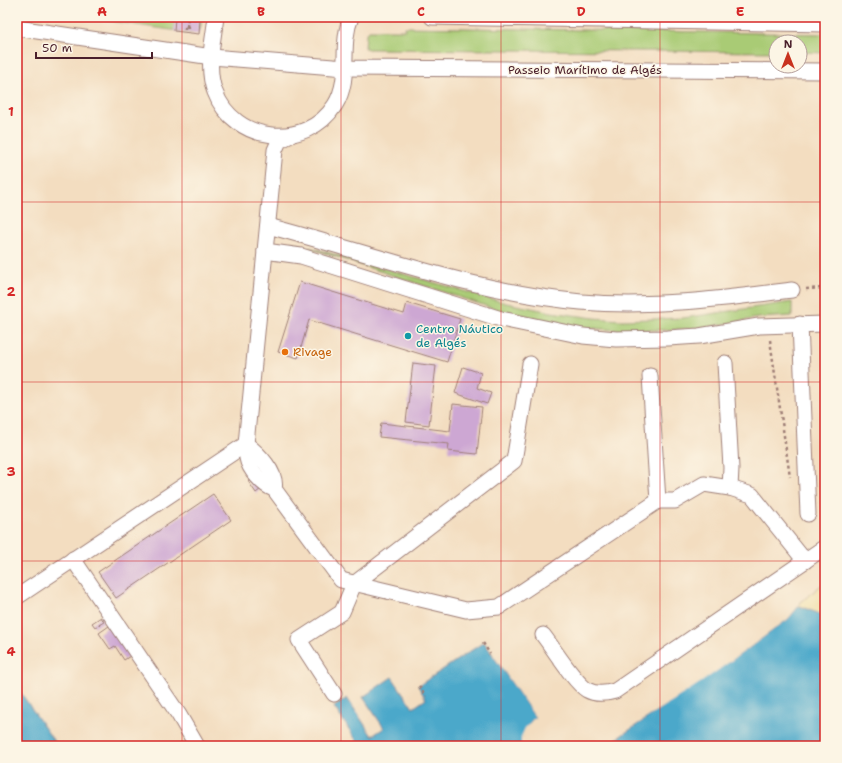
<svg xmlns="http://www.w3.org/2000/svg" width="842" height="763" viewBox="0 0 842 763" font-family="'Shantell Sans',sans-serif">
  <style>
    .green { fill: #a9cb74; stroke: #7a7550 }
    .sand { fill: #eeda9e; stroke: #9c7c64 }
    .water { fill: #4ca8ca; stroke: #4b647a }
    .pier { fill: #f3ddc0 }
    .building { fill: #cda7d3 }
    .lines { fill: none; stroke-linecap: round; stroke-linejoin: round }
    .minor-casing { stroke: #9e7e76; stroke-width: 17 }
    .path { stroke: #9e7e76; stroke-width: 2.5; stroke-dasharray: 3 3; stroke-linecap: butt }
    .minor { stroke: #fff; stroke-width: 15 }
    .grid { fill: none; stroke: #d62828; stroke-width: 1; stroke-opacity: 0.55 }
    .culture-dot { fill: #0f9aa8; stroke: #fcf5e5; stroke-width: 1.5 }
    .food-dot { fill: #e8710a; stroke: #fcf5e5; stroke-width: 1.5 }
    .labels { text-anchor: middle; stroke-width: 3; stroke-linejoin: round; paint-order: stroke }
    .street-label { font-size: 12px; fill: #4a1f2b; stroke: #fcf5e5 }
    .culture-label { font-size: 12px; fill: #0d838f; stroke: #fcf5e5; text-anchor: start }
    .food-label { font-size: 12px; fill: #c56008; stroke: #fcf5e5; text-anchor: start }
    .neatline { fill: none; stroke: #d62828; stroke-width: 1.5 }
    .grid-label { font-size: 13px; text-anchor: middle; font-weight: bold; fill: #d62828 }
  </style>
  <rect width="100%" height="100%" fill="#fcf5e5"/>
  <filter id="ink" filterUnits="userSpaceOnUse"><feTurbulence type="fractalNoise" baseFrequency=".025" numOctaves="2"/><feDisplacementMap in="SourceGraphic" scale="8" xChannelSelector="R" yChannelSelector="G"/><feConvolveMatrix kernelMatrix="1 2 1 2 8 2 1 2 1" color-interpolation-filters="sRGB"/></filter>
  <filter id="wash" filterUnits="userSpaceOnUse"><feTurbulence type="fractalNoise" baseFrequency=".012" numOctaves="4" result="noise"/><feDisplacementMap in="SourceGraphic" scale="16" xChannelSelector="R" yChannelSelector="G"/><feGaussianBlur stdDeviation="0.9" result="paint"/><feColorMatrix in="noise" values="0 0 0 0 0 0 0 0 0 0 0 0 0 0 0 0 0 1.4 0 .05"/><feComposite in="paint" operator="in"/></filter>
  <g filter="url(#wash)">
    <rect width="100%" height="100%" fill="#f3ddc0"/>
    <g class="green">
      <path d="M83,17H200L202,21L200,31L191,33Z"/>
      <path d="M405,27L825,34V53L800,52V42H776V52L365,49L366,35L369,30H405Z"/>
      <path d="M291,242L506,303L551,312L594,318L621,320L683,318L792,302V316L758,318L706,327L668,330H616L575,327L492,308Z"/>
    </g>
    <path class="sand" d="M825,582V616L799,606L801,602Z"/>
    <g class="water">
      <path d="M799,606L825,616V746H606L746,650L788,619Z"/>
      <path d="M484,642L535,717C527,725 522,735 521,746H357L359,744L334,707L347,698L372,736L384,728L363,697L392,677L413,708L426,699L418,686Z"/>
      <path d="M17,687L57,746H17Z"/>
    </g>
    <g class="pier">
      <path d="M797,604H800L788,619L746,650L703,681L604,746L637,722L702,679L745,649L787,617Z"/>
      <path d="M495,654L537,717L527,729L523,738V746H521V737L525,728L535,717L493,655Z"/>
    </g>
    <g id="blocks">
      <g class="building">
        <path d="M175,18L200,20L199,34L174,31Z"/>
        <path d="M300,282L404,314L407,303L460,319L447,362L309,320L298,358L278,352Z"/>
        <path d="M413,363L436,366L429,425L406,422Z"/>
        <path d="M463,367L481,373L477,388L491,393L487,404L455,393Z"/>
        <path d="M453,404L482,407L477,454L448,451L449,444L379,437L381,423L450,431Z"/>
        <path d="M254,477L261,489L256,493L248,481Z"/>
        <path d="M213,494L231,520L116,598L98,572Z"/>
        <path d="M101,617L104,622L95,627L92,623Z"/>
        <path d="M109,626L130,656L124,660L115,646L110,649L99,633Z"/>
      </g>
    </g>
  </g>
  <g filter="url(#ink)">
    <use href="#blocks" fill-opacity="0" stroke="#9e7e76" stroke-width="1"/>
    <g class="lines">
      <g class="minor-casing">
        <g id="minor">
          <path d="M216,17C213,41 206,69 215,92C234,143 306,151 335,105C352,78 339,46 351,17"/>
          <path d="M432,17L825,24"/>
          <path d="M17,28L212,57L345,68L825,71"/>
          <path d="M268,226C371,253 474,292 581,302C653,308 721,299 792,290"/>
          <path d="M265,251L301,256L501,319L583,336L616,339L668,338L699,336L759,326L825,324"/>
          <path d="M800,324L808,514"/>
          <path d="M725,363L731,468L730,488"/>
          <path d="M650,376L658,501"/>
          <path d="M246,444C247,449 246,453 247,458C249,469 263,486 274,489L341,580L466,610L499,607L658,501H675L704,484L730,488L752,495L805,561"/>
          <path d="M246,444C258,453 278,473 274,489"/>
          <path d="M73,559L179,715L197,746"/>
          <path d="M17,597L246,444L275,150L279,141L291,135"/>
          <path d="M543,635C554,649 574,682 587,690C596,695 605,694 615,691L825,547"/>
          <path d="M334,694L299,640L342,612L354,584L514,461L530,364"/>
        </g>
      </g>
      <g class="path">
        <path d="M185,30V28L189,27H185H187L188,17"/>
        <path d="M806,289L825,288"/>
        <path d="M770,340L790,477"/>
        <path d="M483,643L490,654"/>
        <path d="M419,686L426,696"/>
      </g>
      <use href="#minor" class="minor"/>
    </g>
  </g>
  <path class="grid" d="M182,17V746M341,17V746M501,17V746M660,17V746M17,202H825M17,382H825M17,561H825"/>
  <circle class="culture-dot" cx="408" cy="336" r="4"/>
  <circle class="food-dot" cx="285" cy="352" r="4"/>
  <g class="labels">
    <g class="street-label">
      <text x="585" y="74">Passeio Marítimo de Algés</text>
    </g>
    <g class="culture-label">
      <text x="416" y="333">Centro Náutico<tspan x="416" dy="14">de Algés</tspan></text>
    </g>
    <g class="food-label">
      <text x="293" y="356">Rivage</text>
    </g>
  </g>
  <rect width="842" height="763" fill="none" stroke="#fcf5e5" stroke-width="44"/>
  <g transform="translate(788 54)"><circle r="19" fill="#fcf5e5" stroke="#b59f9b"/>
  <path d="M0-3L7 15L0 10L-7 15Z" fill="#c8321e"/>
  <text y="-6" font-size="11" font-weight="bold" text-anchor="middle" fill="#4a1f2b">N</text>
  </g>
  <path d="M36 52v6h116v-6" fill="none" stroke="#4a1f2b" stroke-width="2"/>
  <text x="42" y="52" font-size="12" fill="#4a1f2b" stroke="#fcf5e5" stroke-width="3" paint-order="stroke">50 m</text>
  <rect x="22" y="22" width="798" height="719" class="neatline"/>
  <g class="grid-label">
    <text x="102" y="16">A</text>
    <text x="261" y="16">B</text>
    <text x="421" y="16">C</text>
    <text x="581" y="16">D</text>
    <text x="740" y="16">E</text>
    <text x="11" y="116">1</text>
    <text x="11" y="296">2</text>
    <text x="11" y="476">3</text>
    <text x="11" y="656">4</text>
  </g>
</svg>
